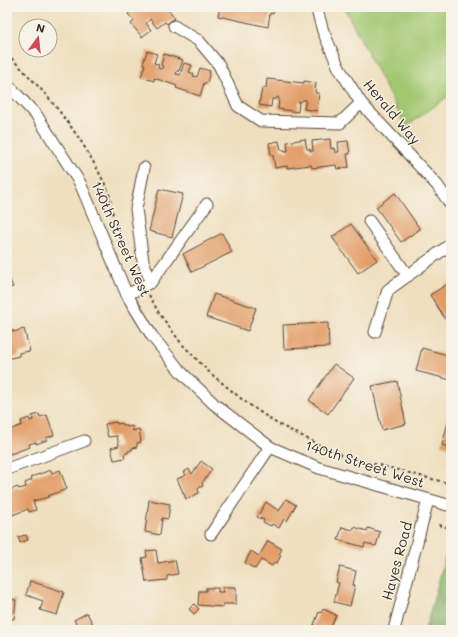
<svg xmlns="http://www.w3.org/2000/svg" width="458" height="637" viewBox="0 0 458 637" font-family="Mali,sans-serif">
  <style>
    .green { fill: #a3c771; stroke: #6f7848 }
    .forest { fill: #82ac63; stroke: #5e6b40 }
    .building { fill: #e29c66 }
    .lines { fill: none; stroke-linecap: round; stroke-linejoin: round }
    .minor-casing { stroke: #564536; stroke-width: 13 }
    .path { stroke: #564536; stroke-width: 2; stroke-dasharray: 3 3; stroke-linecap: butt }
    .minor { stroke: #fff; stroke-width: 11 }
    .labels { text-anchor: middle; stroke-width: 3; stroke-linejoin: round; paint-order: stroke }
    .street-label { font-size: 14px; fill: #3b2a1e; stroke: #f7f3e8 }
  </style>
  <rect width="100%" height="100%" fill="#f7f3e8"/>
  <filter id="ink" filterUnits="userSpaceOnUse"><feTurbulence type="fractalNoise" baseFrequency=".025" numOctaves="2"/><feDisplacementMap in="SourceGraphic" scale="8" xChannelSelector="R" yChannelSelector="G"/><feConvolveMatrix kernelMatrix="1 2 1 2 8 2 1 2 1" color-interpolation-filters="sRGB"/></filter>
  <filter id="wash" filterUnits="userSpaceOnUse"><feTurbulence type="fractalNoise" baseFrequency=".012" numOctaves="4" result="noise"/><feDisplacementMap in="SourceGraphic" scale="16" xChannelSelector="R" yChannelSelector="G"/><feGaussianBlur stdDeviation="0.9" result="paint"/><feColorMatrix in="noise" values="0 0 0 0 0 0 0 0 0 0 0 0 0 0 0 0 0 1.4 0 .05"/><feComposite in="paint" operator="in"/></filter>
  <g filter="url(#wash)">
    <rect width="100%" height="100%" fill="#efdfbf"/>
    <path class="green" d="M344,7H451V94L406,127Z"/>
    <path class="forest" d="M450,540L451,630H425Z"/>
    <g id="blocks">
      <g class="building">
        <path d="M137,7H170L168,9L175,18L167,24L165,22L157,28L150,19L146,23L151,30L142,37L131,24L134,21L128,14Z"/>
        <path d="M220,7H257V8L260,9L261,7H275L273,14L270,13L268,27L218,16Z"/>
        <path d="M147,51L157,54L154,63L159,65L158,68L162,69L163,66L161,65L164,54L183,60L179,71H177L176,74L180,75L184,63L192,65L189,72L194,74L193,76L197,77L200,68L210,71L207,83H204L200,96L176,88L177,86L154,78V81L141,77L145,65L143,64Z"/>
        <path d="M267,79L304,83V81L316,83L315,93H319L317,111L304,109L306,100H302L301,102L299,101L298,112L278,109L279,98L277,97L276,99H272L271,107L259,105L262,88H266Z"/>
        <path d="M305,139L307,149H310V151H313L312,141L330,139L331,149L334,148L335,152H339L338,142L348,141L350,154H347L349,167L337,169L336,165L312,168L311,165L287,168V166L275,168L273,155H271L269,143L279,141L281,150H285V151H288L287,142Z"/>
        <path d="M159,189L183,194L172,237L149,231Z"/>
        <path d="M395,193L420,229L401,242L376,207Z"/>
        <path d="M351,224L377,260L358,273L332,237Z"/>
        <path d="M222,233L232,252L192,272L183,254Z"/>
        <path d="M7,273L13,287L7,289Z"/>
        <path d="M449,283L451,286V328L430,295Z"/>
        <path d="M214,294L256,308L248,331L206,317Z"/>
        <path d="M328,323L329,347L284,349L283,325Z"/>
        <path d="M24,329L30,351L19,353V356L7,359V331L13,330V332Z"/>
        <path d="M422,348L451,356V380L416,371Z"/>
        <path d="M334,364L354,378L328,414L309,400Z"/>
        <path d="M397,381L406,424L382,430L372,386Z"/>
        <path d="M39,414L40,417L47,415L54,435L46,438L47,440L36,444V442L29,444L30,447L10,454L9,451L7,452V431L22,425L21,421L29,418L30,421L33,420L32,416Z"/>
        <path d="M116,422L117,424L122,423L123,425H126L127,427L132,426L133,431L139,429L141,442L137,443V447L132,448V450L128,451V453L124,454L125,458L114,460L111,448L119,446L117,436L108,437L105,424Z"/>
        <path d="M448,422H451V448L442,445Z"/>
        <path d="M201,461L212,469L202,483L203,486L198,488L199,493L186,499L177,479L186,475L184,472L189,469L192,474Z"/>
        <path d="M51,470L52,473L60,470L67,489L48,496L49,497L33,501L36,510L29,512L28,509L7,517V491L18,487L19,489L26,487L25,483L32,480L31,477Z"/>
        <path d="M286,499L296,505L287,521L284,519L279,528L272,524L271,526L263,522L264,520L257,517L266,502L279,511Z"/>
        <path d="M149,500L170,504L168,519L162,518L160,535L145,532Z"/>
        <path d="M342,527L353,530L354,527L367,531L368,528L380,532L376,546L365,543L364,547L338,540Z"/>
        <path d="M26,535L28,540L20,543L18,537Z"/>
        <path d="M268,541L282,549L279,554L281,555L277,563L275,562L272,566L261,560L255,569L245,563L251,551L259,556Z"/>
        <path d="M156,550L158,563L175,560L178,574L167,576V580L146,582L142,558L147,557L146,551Z"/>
        <path d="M340,567L356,571L353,585H355L350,606L334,602L339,583L336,582Z"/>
        <path d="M30,581L64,592L57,615L40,610L43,601L26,595Z"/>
        <path d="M223,587H236V604H223V607L198,605L199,591H206V588H218V592H223Z"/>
        <path d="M7,599L16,600L14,619L7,618Z"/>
        <path d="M194,604L199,609L194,614L189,609Z"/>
        <path d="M323,609L336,615L331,627L339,630H308L310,626L313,627L319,612L321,613Z"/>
        <path d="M87,613L96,630H72L78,627L74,620Z"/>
      </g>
    </g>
  </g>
  <g filter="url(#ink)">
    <use href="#blocks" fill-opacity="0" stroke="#564536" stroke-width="1"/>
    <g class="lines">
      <g class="minor-casing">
        <g id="minor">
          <path d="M316,7L323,31L339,68L361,103L437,185L451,205"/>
          <path d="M174,26L199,41L219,65L238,106L261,121L340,123L361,103"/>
          <path d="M7,84L37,116L80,183L127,295L152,336L181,372L214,404L270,447L319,468L451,506"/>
          <path d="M144,168L136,209L143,261L151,282"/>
          <path d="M369,221L408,276"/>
          <path d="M127,295L151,282L207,204"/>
          <path d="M375,332L388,290L451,244"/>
          <path d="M7,469L84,441"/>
          <path d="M211,534L270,447"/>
          <path d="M394,630L428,500"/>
        </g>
      </g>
      <g class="path">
        <path d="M7,54C50,96 83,136 108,191C111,199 111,207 113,215C118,231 125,246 132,261"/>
        <path d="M149,295L159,313L181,343L209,372L244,401L276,423L320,445L341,455L451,484"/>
        <path d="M439,525L451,528"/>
      </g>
      <use href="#minor" class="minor"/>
    </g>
  </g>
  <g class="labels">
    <g class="street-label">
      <text transform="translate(392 112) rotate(50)" y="5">Herald Way</text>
      <text transform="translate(121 239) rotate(66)" y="5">140th Street West</text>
      <text transform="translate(365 464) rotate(18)" y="5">140th Street West</text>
      <text transform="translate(397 561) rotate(-75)" y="5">Hayes Road</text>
    </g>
  </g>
  <rect width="458" height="637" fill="none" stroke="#f7f3e8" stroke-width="24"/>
  <g transform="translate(38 38) rotate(15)"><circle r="19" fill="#f7f3e8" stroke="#aca397"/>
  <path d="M0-3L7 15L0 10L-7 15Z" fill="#d1495b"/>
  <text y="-6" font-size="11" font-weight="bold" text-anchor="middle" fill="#3b2a1e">N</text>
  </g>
</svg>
